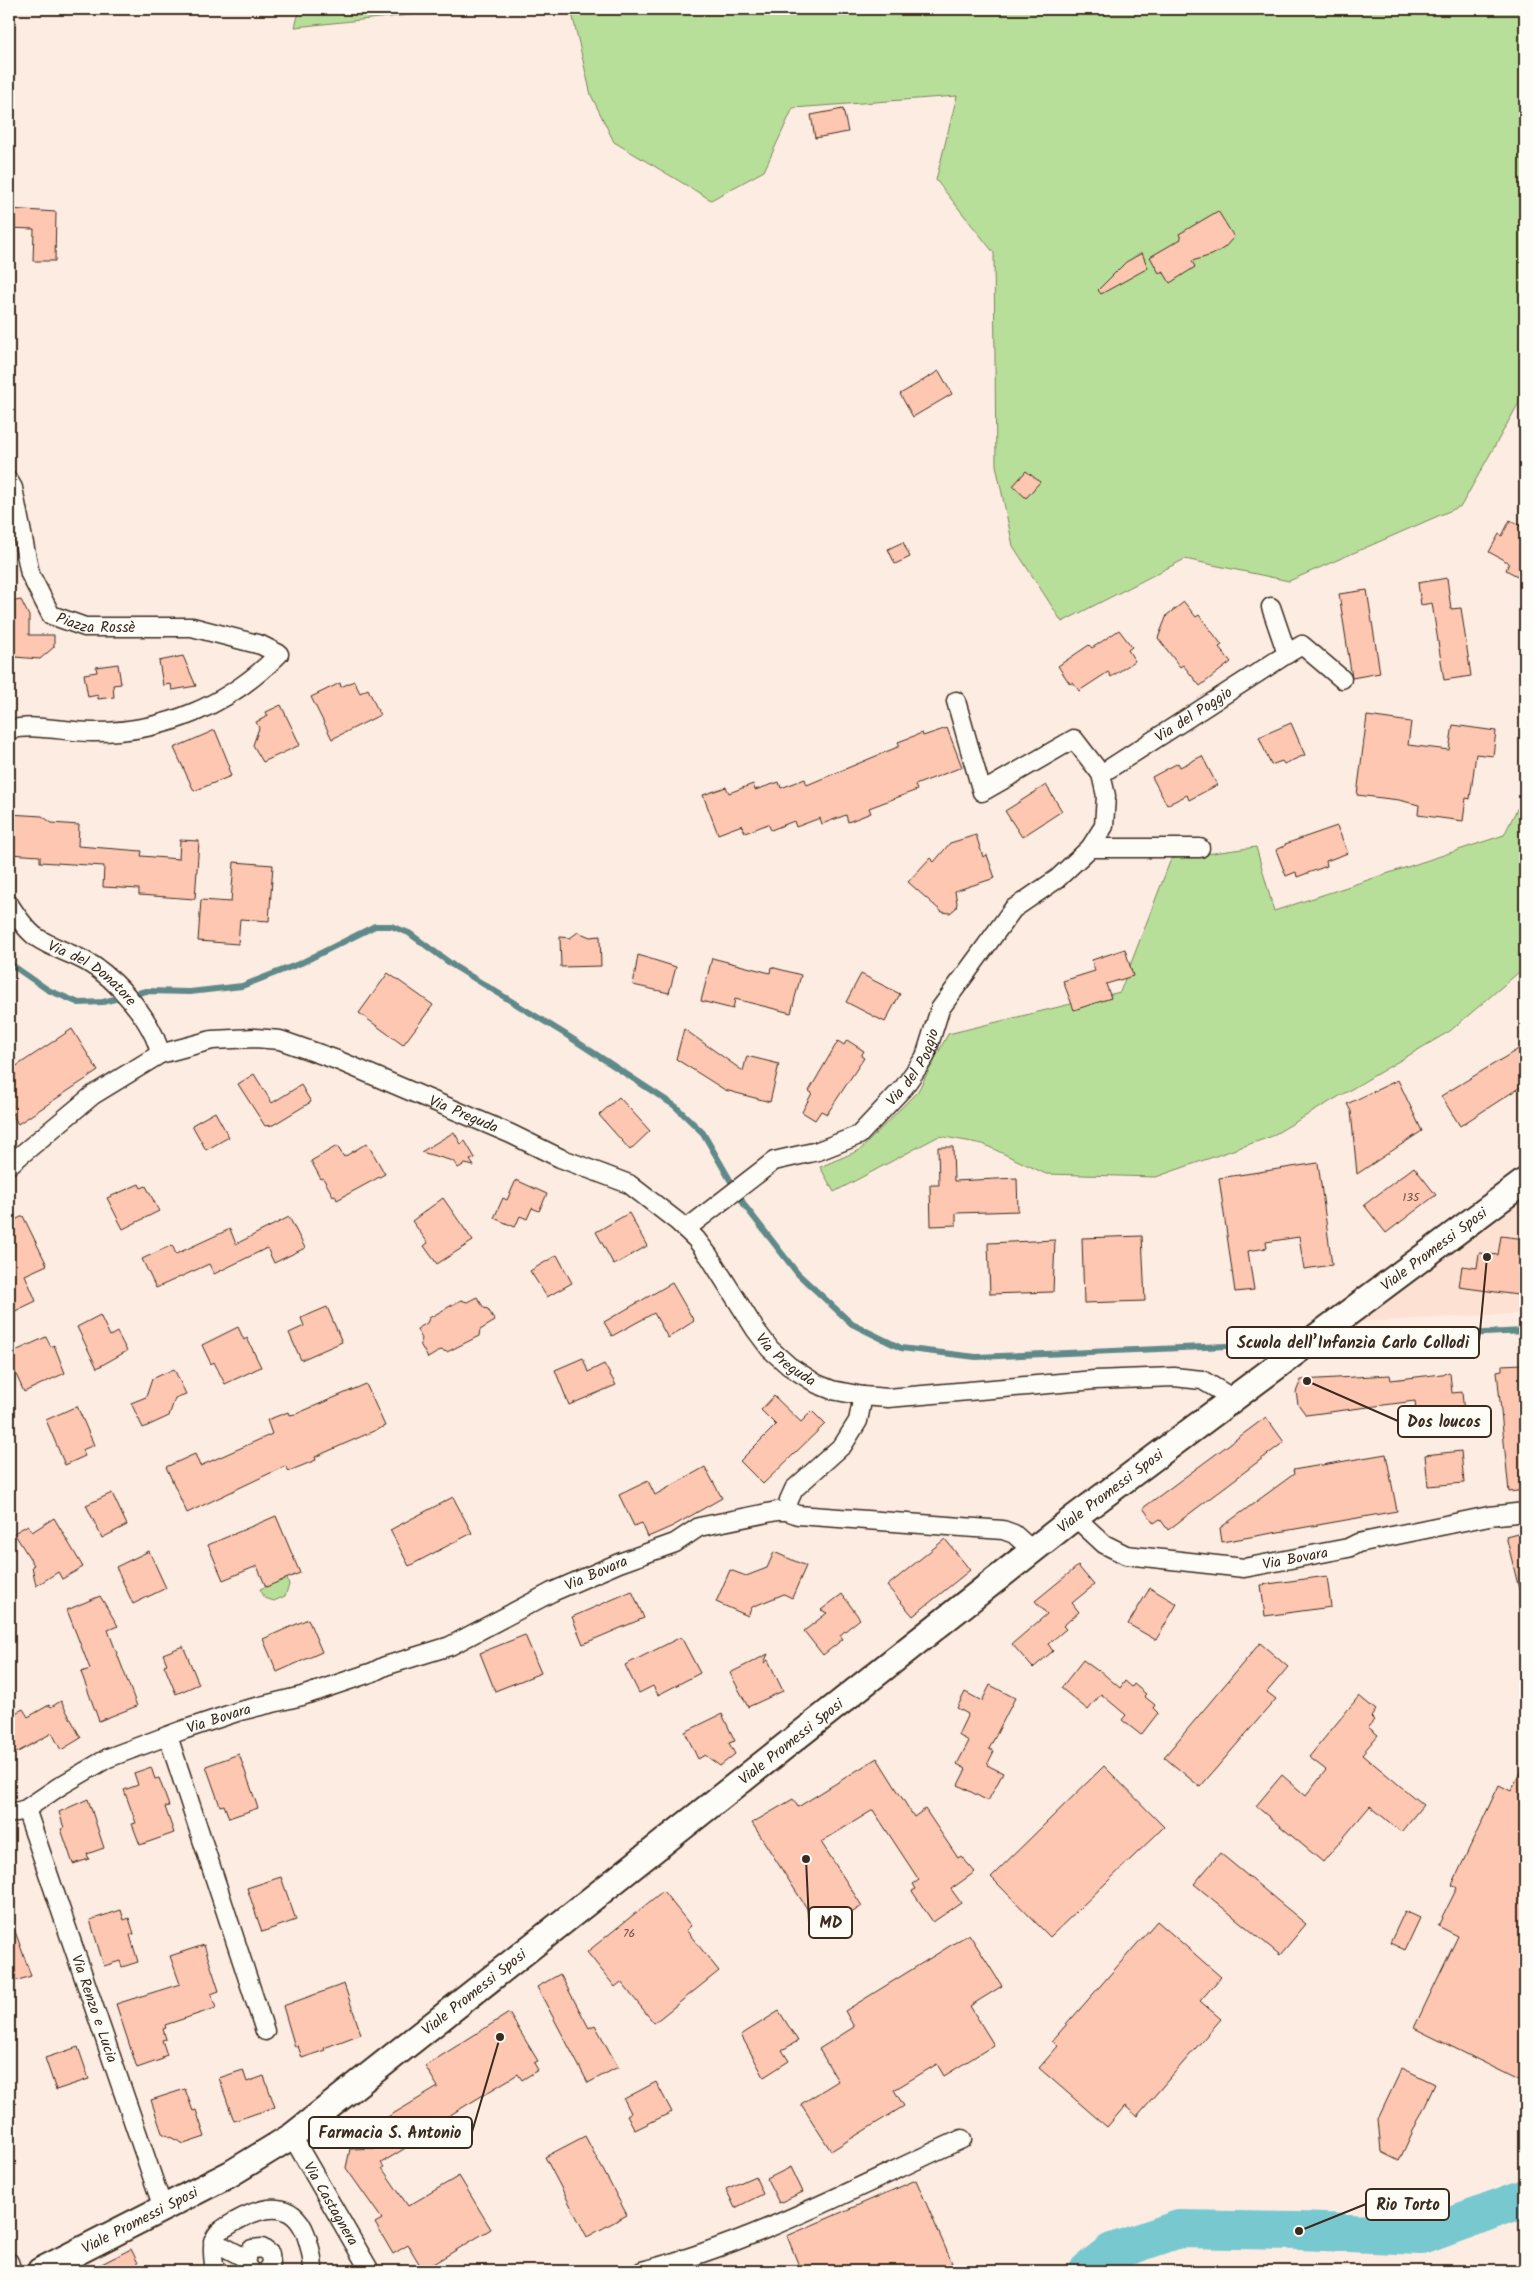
<svg xmlns="http://www.w3.org/2000/svg" width="1534" height="2280" viewBox="0 0 1534 2280" font-family="Kalam,sans-serif">
  <style>
    .built { fill: #fde1d3 }
    .green { fill: #b8df9a; stroke: #7a845c }
    .lines { fill: none; stroke-linecap: round; stroke-linejoin: round }
    .stream { stroke: #608989; stroke-width: 6 }
    .river { stroke: #78c8d0; stroke-width: 38 }
    .building { fill: #fec7b1; stroke: #3b2a1e }
    .street-casing { stroke: #3b2a1e; stroke-width: 21 }
    .secondary-casing { stroke: #3b2a1e; stroke-width: 29 }
    .street { stroke: #fdfcf7; stroke-width: 18 }
    .secondary { stroke: #fdfcf7; stroke-width: 25 }
    .labels { text-anchor: middle; stroke-width: 4; stroke-linejoin: round; paint-order: stroke }
    .number-label { font-size: 12px; fill: #6c5143 }
    .street-label { font-size: 15px; fill: #3b2a1e; stroke: #fdfcf7 }
    .leader { fill: none; stroke: #3b2a1e; stroke-width: 2 }
    .callout-dot { fill: #3b2a1e; stroke: #fdfcf7; stroke-width: 2 }
    .callout { fill: #fdfcf7; stroke: #3b2a1e; stroke-width: 2 }
    .callout-label { font-size: 16px; text-anchor: middle; font-weight: bold; fill: #3b2a1e }
  </style>
  <rect width="100%" height="100%" fill="#fdece2"/>
  <filter id="ink" filterUnits="userSpaceOnUse"><feTurbulence type="fractalNoise" baseFrequency=".02" numOctaves="2"/><feDisplacementMap in="SourceGraphic" scale="10" xChannelSelector="R" yChannelSelector="G"/><feConvolveMatrix kernelMatrix="1 2 1 2 8 2 1 2 1" color-interpolation-filters="sRGB"/></filter>
  <g filter="url(#ink)">
    <path class="built" d="M1525,1200V1313L1359,1322Z"/>
    <g class="green">
      <path d="M300,9H435L417,14L295,27Z"/>
      <path d="M571,9H1525V392L1461,506L1289,581L1185,559L1062,622L1013,546L996,465L994,253L936,180L957,96L793,108L764,171L711,200L614,142L591,95Z"/>
      <path d="M1525,793V967L1450,1031L1270,1137L1156,1177L1046,1174L983,1144L939,1136L834,1192L820,1167L860,1150L918,1091L948,1034L1120,992L1171,859L1256,847L1274,911L1504,835Z"/>
      <path d="M287,1578L289,1585L285,1596L274,1601L265,1598L260,1589Z"/>
    </g>
    <g class="lines">
      <g class="stream">
        <path d="M9,963L48,990L79,1003L103,1002L146,991L190,992L242,986L301,963L375,926H391L409,933L454,966L565,1034L675,1106L703,1133L745,1206L798,1274L852,1324L901,1348L976,1357L1294,1343"/>
        <path d="M1324,1341L1525,1331"/>
      </g>
      <path class="river" d="M1088,2271L1112,2252L1179,2229L1299,2231L1422,2236L1525,2198"/>
    </g>
    <g class="building">
      <path d="M843,109L848,132L815,138L811,115Z"/>
      <path d="M9,209L56,212L55,261H33L34,229L9,228Z"/>
      <path d="M1218,211L1234,237L1224,248L1212,255L1192,261L1195,267L1170,283L1163,271L1159,273L1150,257L1181,239L1179,234Z"/>
      <path d="M1142,253L1148,268L1101,294L1098,290L1126,262Z"/>
      <path d="M939,371L952,394L913,417L900,394Z"/>
      <path d="M1026,471L1040,482L1026,498L1013,486Z"/>
      <path d="M1510,520L1525,528V580L1506,570L1509,563L1489,552L1499,534L1502,536Z"/>
      <path d="M903,542L910,557L895,564L888,549Z"/>
      <path d="M1447,578L1451,609L1461,608L1471,676L1444,680L1432,603L1421,605L1418,583Z"/>
      <path d="M1367,590L1380,673L1352,678L1339,594Z"/>
      <path d="M21,600L29,616V635H54V647L40,659L14,657V651L11,650L9,602Z"/>
      <path d="M1184,602L1196,617L1199,615L1222,645L1219,647L1231,662L1200,686L1183,665L1180,667L1158,638L1167,615Z"/>
      <path d="M1119,630L1132,647L1128,650L1135,661L1111,677L1108,672L1079,691L1073,682L1070,684L1058,666L1089,645L1092,648Z"/>
      <path d="M183,656L196,686L172,690L171,684L163,685L159,661Z"/>
      <path d="M118,664L121,684L113,685L114,697L98,699V695L88,697L84,674L97,672L96,667Z"/>
      <path d="M354,681L360,693L368,689L380,715L332,739L311,697L340,683L341,687Z"/>
      <path d="M281,705L300,745L263,762L253,745L259,728L256,722L268,716L266,712Z"/>
      <path d="M1367,716L1411,722L1408,745L1449,750L1453,725L1496,731L1493,756L1476,754L1470,799L1466,798L1463,821L1418,815L1419,805L1399,800L1357,795Z"/>
      <path d="M1291,723L1305,755L1284,764L1282,761L1271,765L1259,737Z"/>
      <path d="M947,728L962,767L915,785L917,790L869,808L871,813L848,822L846,815L822,824L820,818L796,827L794,821L771,830L768,824L745,833L742,825L718,834L703,795L726,787L729,793L753,784L755,790L779,782L781,788L805,779L807,785L900,746L898,742L922,733L923,736Z"/>
      <path d="M215,730L230,767L228,768L231,776L194,791L174,748Z"/>
      <path d="M1202,756L1217,785L1189,800L1187,795L1167,805L1152,777L1178,763L1180,767Z"/>
      <path d="M1046,785L1062,811L1022,837L1005,811Z"/>
      <path d="M9,814L42,816L52,823L79,825L78,846L142,851L141,856L179,859L180,840L199,841L195,899L139,895V889L103,887L104,866L40,862V856L9,854Z"/>
      <path d="M1337,826L1348,853L1326,861L1327,866L1297,877L1296,872L1286,876L1276,850L1285,846V844Z"/>
      <path d="M976,835L983,857L987,855L995,878L955,891L957,903L956,908L950,913L942,912L908,882L930,858L934,862L950,843Z"/>
      <path d="M234,862L273,865L269,921L240,919L238,944L198,941L201,900L231,902Z"/>
      <path d="M578,932L590,937L600,936L601,966L561,967L560,937L570,938Z"/>
      <path d="M1125,949L1133,976L1106,984L1111,998L1074,1010L1063,981L1095,971L1092,960Z"/>
      <path d="M638,955L676,967L669,993L633,985Z"/>
      <path d="M712,958L770,973L771,967L801,975L791,1013L735,999L733,1009L701,1001Z"/>
      <path d="M388,973L433,1005L403,1045L359,1013Z"/>
      <path d="M861,974L900,994L885,1022L846,1002Z"/>
      <path d="M72,1029L98,1071L18,1124L9,1109V1071Z"/>
      <path d="M684,1029L743,1071L747,1056L779,1064L770,1102L725,1090L676,1059Z"/>
      <path d="M847,1040L864,1051L861,1056L864,1058L827,1114L821,1111L815,1120L802,1112L812,1093L809,1091L838,1041L844,1045Z"/>
      <path d="M1525,1045V1084L1460,1126L1441,1096Z"/>
      <path d="M254,1074L272,1103L301,1085L311,1102L273,1125L265,1126L238,1084Z"/>
      <path d="M1398,1080L1422,1131L1357,1174L1351,1111L1347,1104Z"/>
      <path d="M619,1097L650,1131L630,1150L599,1115Z"/>
      <path d="M215,1112L229,1137L206,1150L192,1125Z"/>
      <path d="M454,1132L461,1144L465,1141L475,1158L470,1160L474,1166L465,1164L458,1168L453,1161L421,1152Z"/>
      <path d="M367,1143L385,1174L337,1200L335,1195L333,1196L323,1178L321,1179L311,1161L337,1146L344,1157Z"/>
      <path d="M938,1147H953L954,1181L1017,1178L1018,1211L956,1213V1225L931,1226L930,1185H939Z"/>
      <path d="M1318,1163L1332,1265L1304,1269L1299,1237L1266,1242L1267,1248L1248,1251L1254,1290L1235,1292L1219,1178Z"/>
      <path d="M1414,1167L1436,1195L1386,1233L1364,1205Z"/>
      <path d="M516,1180L547,1194L539,1211L532,1208L527,1219L520,1216L515,1227L494,1218L503,1198L507,1200Z"/>
      <path d="M139,1184L141,1188L146,1186L159,1211L123,1229L107,1198Z"/>
      <path d="M443,1198L473,1241L437,1264L424,1246L428,1243L412,1221Z"/>
      <path d="M629,1213L647,1246L614,1265L596,1232Z"/>
      <path d="M23,1216L47,1265L25,1275L36,1301L9,1314V1223Z"/>
      <path d="M289,1217L305,1248L274,1263L267,1248L214,1274L209,1264L156,1288L142,1259L172,1245L176,1254L230,1229L236,1244Z"/>
      <path d="M1142,1236L1145,1301L1084,1303L1082,1238Z"/>
      <path d="M1501,1236L1525,1239V1296L1459,1287L1462,1266L1477,1268L1479,1253L1498,1255Z"/>
      <path d="M1055,1240L1053,1292L990,1294L988,1243Z"/>
      <path d="M557,1255L572,1283L547,1297L530,1271Z"/>
      <path d="M672,1283L694,1321L668,1338L654,1313L612,1336L604,1322Z"/>
      <path d="M477,1297L484,1308L488,1309L495,1321L480,1330L479,1336L447,1352L441,1350L428,1358L420,1344L422,1339L417,1329L427,1323L429,1318L461,1300L467,1302Z"/>
      <path d="M327,1307L342,1342L301,1360L289,1333L304,1326L301,1318Z"/>
      <path d="M100,1315L110,1336L117,1332L127,1351L97,1368L77,1327Z"/>
      <path d="M238,1327L244,1340L247,1338L261,1367L225,1384L214,1362L211,1364L202,1345Z"/>
      <path d="M46,1337L51,1347L54,1345L65,1373L24,1392L9,1359V1354Z"/>
      <path d="M583,1358L588,1372L604,1364L616,1385L569,1405L555,1370Z"/>
      <path d="M1522,1364L1525,1399V1490L1509,1492L1497,1371L1502,1370V1365Z"/>
      <path d="M174,1369L186,1394L175,1398L169,1416L143,1428L131,1403L146,1397L152,1379Z"/>
      <path d="M1450,1373L1452,1393L1462,1392L1464,1413L1417,1421L1415,1401L1306,1415L1298,1404L1296,1392L1301,1380L1390,1375L1391,1380Z"/>
      <path d="M366,1384L385,1426L315,1457L316,1460L289,1471L285,1466L187,1513L166,1467L195,1454L200,1466L272,1434L267,1420L288,1412L289,1415L296,1414Z"/>
      <path d="M774,1396L801,1422L812,1411L825,1424L763,1484L740,1461L776,1425L761,1410Z"/>
      <path d="M77,1406L94,1445L82,1450L85,1456L65,1465L46,1420Z"/>
      <path d="M1266,1417L1284,1442L1168,1530L1160,1519L1154,1523L1143,1508Z"/>
      <path d="M1461,1451L1464,1483L1428,1486L1425,1455Z"/>
      <path d="M1386,1454L1397,1511L1222,1542L1220,1528L1294,1474L1293,1470Z"/>
      <path d="M705,1467L722,1498L673,1526L648,1537L642,1523L634,1526L619,1495L648,1481L655,1495Z"/>
      <path d="M112,1493L127,1525L102,1538L86,1505Z"/>
      <path d="M453,1497L472,1533L409,1566L390,1530Z"/>
      <path d="M276,1516L300,1573L266,1587L257,1566L223,1580L208,1545Z"/>
      <path d="M54,1518L83,1567L62,1579L58,1572L36,1586L32,1566L34,1565L14,1533L28,1525L32,1532Z"/>
      <path d="M1525,1531V1588L1519,1589L1506,1536Z"/>
      <path d="M945,1539L970,1570L913,1616L887,1586Z"/>
      <path d="M149,1551L166,1588L133,1604L116,1567Z"/>
      <path d="M774,1552L806,1566L792,1598L784,1594L752,1607L748,1616L716,1602L730,1570L746,1576L767,1568Z"/>
      <path d="M1078,1566L1094,1585L1072,1603L1079,1612L1063,1626L1066,1629L1048,1644L1053,1651L1033,1668L1012,1644L1047,1614L1035,1601Z"/>
      <path d="M1327,1576L1331,1607L1265,1616L1261,1585Z"/>
      <path d="M1150,1588L1177,1604L1156,1640L1128,1624Z"/>
      <path d="M632,1591L644,1618L583,1644L572,1617Z"/>
      <path d="M842,1594L860,1619L840,1635L843,1639L823,1655L804,1631L827,1613L821,1610Z"/>
      <path d="M100,1596L118,1626L108,1630L137,1706L99,1721L81,1672L90,1669L67,1610Z"/>
      <path d="M308,1619L322,1652L277,1672L263,1639Z"/>
      <path d="M525,1635L541,1673L495,1691L480,1653Z"/>
      <path d="M681,1637L700,1673L658,1695L653,1686L639,1693L625,1665Z"/>
      <path d="M1260,1643L1288,1667L1267,1692L1276,1699L1200,1787L1164,1757Z"/>
      <path d="M183,1646L199,1684L176,1694L164,1665L167,1664L163,1654Z"/>
      <path d="M768,1654L764,1663L768,1660L783,1691L748,1707L730,1673Z"/>
      <path d="M1083,1660L1098,1671L1099,1670L1120,1688L1125,1681L1132,1687L1134,1684L1146,1694L1144,1696L1155,1705L1153,1708L1158,1713L1141,1735L1122,1720L1126,1715L1101,1694L1088,1710L1061,1688Z"/>
      <path d="M990,1685L1015,1698L989,1749L994,1751L987,1765L1003,1773L988,1801L958,1785L966,1769L957,1764L969,1741L958,1735L968,1714L957,1708L965,1692L982,1701Z"/>
      <path d="M1359,1696L1376,1710L1371,1717L1374,1720L1368,1727L1378,1735L1362,1754L1423,1805L1401,1832L1370,1806L1323,1862L1256,1806L1282,1775L1306,1796L1326,1770L1309,1757Z"/>
      <path d="M61,1701L81,1738L61,1750L52,1733L9,1757V1716L23,1709L28,1717L49,1705L51,1707Z"/>
      <path d="M722,1714L735,1741L729,1743L735,1754L720,1766L705,1755L698,1759L685,1732Z"/>
      <path d="M239,1754L258,1808L229,1818L224,1805L220,1806L206,1766Z"/>
      <path d="M877,1758L914,1817L925,1809L958,1858L961,1856L975,1872L951,1889L961,1903L933,1922L912,1891L916,1889L913,1884L919,1880L873,1810L821,1842L862,1906L822,1932L752,1823L793,1799L798,1807Z"/>
      <path d="M1525,1762V2083L1414,2028L1458,1936L1438,1926L1457,1888L1452,1885L1499,1785L1511,1791Z"/>
      <path d="M1104,1766L1164,1827L1050,1937L991,1877Z"/>
      <path d="M151,1767L155,1779L159,1778L169,1806L165,1807L174,1833L140,1845L132,1824L136,1823L124,1790L138,1785L134,1773Z"/>
      <path d="M88,1799L104,1848L87,1854L89,1859L73,1864L61,1829L64,1828L59,1812Z"/>
      <path d="M1220,1853L1306,1924L1280,1955L1194,1884Z"/>
      <path d="M281,1877L296,1920L262,1932L247,1888Z"/>
      <path d="M663,1891L691,1926L686,1930L719,1971L654,2023L621,1982L615,1987L587,1952Z"/>
      <path d="M121,1910L124,1920L129,1918L134,1934L130,1935L138,1962L122,1967L120,1961L104,1966L90,1920Z"/>
      <path d="M1405,1911L1420,1918L1405,1950L1390,1943Z"/>
      <path d="M11,1920L31,1976L9,1983V1921Z"/>
      <path d="M1157,1921L1221,1977L1200,2001L1221,2019L1137,2116L1125,2106L1107,2127L1039,2068L1058,2046L1052,2041Z"/>
      <path d="M969,1934L1002,1986L970,2006L994,2045L944,2076L937,2064L894,2090L904,2106L831,2151L801,2104L838,2081L819,2049L854,2027L845,2011Z"/>
      <path d="M204,1945L219,1991L211,1994L216,2008L165,2025L166,2028L163,2029L166,2039L162,2040L167,2055L162,2057L163,2059L137,2068L116,2004L180,1984L170,1956Z"/>
      <path d="M560,1974L589,2028L595,2025L618,2067L588,2083L537,1987Z"/>
      <path d="M344,1984L361,2034L324,2048L325,2050L302,2058L298,2046L295,2047L283,2006Z"/>
      <path d="M779,2011L798,2041L782,2050L789,2061L764,2077L741,2035Z"/>
      <path d="M509,2013L538,2061L534,2063L538,2070L522,2080L518,2074L432,2126L435,2130L381,2163L384,2167L382,2168L408,2206L459,2176L491,2229L423,2270L408,2245L393,2254L375,2223L382,2219L346,2168L350,2149L404,2147L386,2118L438,2087L425,2066Z"/>
      <path d="M78,2047L89,2079L56,2090L45,2058Z"/>
      <path d="M1402,2068L1435,2084L1399,2161L1381,2152L1378,2119Z"/>
      <path d="M243,2070L247,2082L264,2076L275,2107L234,2121L219,2078Z"/>
      <path d="M656,2082L672,2112L635,2130L627,2115L631,2113L624,2099Z"/>
      <path d="M185,2089L193,2111L196,2110L205,2137L184,2144L162,2133L151,2100Z"/>
      <path d="M585,2136L627,2215L587,2237L545,2157Z"/>
      <path d="M791,2167L803,2192L779,2203L767,2179Z"/>
      <path d="M755,2176L763,2194L735,2208L726,2189Z"/>
      <path d="M916,2180L952,2263L932,2271H801L787,2236Z"/>
      <path d="M131,2249L142,2271H88Z"/>
    </g>
    <g class="lines">
      <g class="street-casing">
        <g id="street">
          <path id="s1" d="M9,481L13,488L30,574L51,615L85,627H192L261,645L279,654C229,705 164,733 92,732C65,732 35,723 9,730"/>
          <path d="M1287,654L1302,645L1342,679"/>
          <path id="s2" d="M1101,774L1287,654L1271,607"/>
          <path d="M1090,848H1200"/>
          <path id="s3" d="M9,904C16,915 25,929 36,937C52,948 71,953 87,962C116,978 154,1022 160,1054"/>
          <path id="s4" d="M9,1165L93,1095L160,1054L212,1040L255,1038L280,1040L337,1060L511,1134L560,1158L629,1184L678,1222L696,1239L709,1256L755,1329L770,1349L789,1366L817,1384L832,1390L863,1396L888,1398L1095,1380L1174,1377L1202,1380L1224,1393L1232,1401"/>
          <path id="s5" d="M686,1229L774,1161L818,1151L859,1135L904,1087L925,1057L940,1009L1013,909L1057,879L1090,848L1104,826L1106,796L1101,774L1074,739L982,792L956,701"/>
          <path d="M787,1511L789,1500L794,1489L843,1445L858,1421L863,1396"/>
          <path id="s6" d="M1075,1517L1104,1544L1126,1555L1235,1567L1244,1568L1348,1548L1358,1543L1489,1516L1525,1512"/>
          <path d="M168,1736L265,2031"/>
          <path id="s7" d="M26,1809L163,2208"/>
          <path id="s8" d="M9,1814L26,1809L60,1786L108,1758L183,1730L240,1711L302,1696L373,1672L385,1666L450,1646L552,1592L619,1563L675,1543L699,1527L777,1511H787L798,1515L1003,1530L1014,1534L1033,1551"/>
          <path id="s9" d="M292,2136L370,2271"/>
          <path d="M213,2241L245,2258"/>
          <path d="M9,2262L12,2271"/>
          <path d="M215,2271C214,2263 211,2249 214,2241C217,2230 228,2226 236,2221C268,2203 297,2201 308,2241C311,2251 313,2261 313,2271"/>
          <path d="M251,2271L247,2268L245,2258L252,2249L262,2248L270,2254L271,2264L266,2271"/>
          <path d="M642,2271C753,2243 858,2186 962,2139"/>
        </g>
      </g>
      <g class="secondary-casing">
        <g id="secondary">
          <path id="s10" d="M40,2271L230,2174L292,2136L1075,1517L1525,1181"/>
        </g>
      </g>
      <use href="#street" class="street"/>
      <use href="#secondary" class="secondary"/>
    </g>
  </g>
  <g class="labels">
    <g class="number-label">
      <text x="1411" y="1201">135</text>
      <text x="629" y="1937">76</text>
    </g>
    <g class="street-label">
      <text dy="5" stroke="none"><textPath href="#s1" startOffset="188">Piazza Rossè</textPath></text>
      <text dy="5" stroke="none"><textPath href="#s2" startOffset="110">Via del Poggio</textPath></text>
      <text dy="5" stroke="none"><textPath href="#s3" startOffset="110">Via del Donatore</textPath></text>
      <text dy="5" stroke="none"><textPath href="#s5" startOffset="288">Via del Poggio</textPath></text>
      <text dy="5" stroke="none"><textPath href="#s4" startOffset="508">Via Preguda</textPath></text>
      <text dy="5" stroke="none"><textPath href="#s10" startOffset="1732">Viale Promessi Sposi</textPath></text>
      <text dy="5" stroke="none"><textPath href="#s4" startOffset="926">Via Preguda</textPath></text>
      <text dy="5" stroke="none"><textPath href="#s10" startOffset="1328">Viale Promessi Sposi</textPath></text>
      <text dy="5" stroke="none"><textPath href="#s6" startOffset="235">Via Bovara</textPath></text>
      <text dy="5" stroke="none"><textPath href="#s8" startOffset="638">Via Bovara</textPath></text>
      <text dy="5" stroke="none"><textPath href="#s8" startOffset="232">Via Bovara</textPath></text>
      <text dy="5" stroke="none"><textPath href="#s10" startOffset="922">Viale Promessi Sposi</textPath></text>
      <text dy="5" stroke="none"><textPath href="#s10" startOffset="518">Viale Promessi Sposi</textPath></text>
      <text dy="5" stroke="none"><textPath href="#s7" startOffset="211">Via Renzo e Lucia</textPath></text>
      <text dy="5" stroke="none"><textPath href="#s9" startOffset="78">Via Castagnera</textPath></text>
      <text dy="5" stroke="none"><textPath href="#s10" startOffset="112">Viale Promessi Sposi</textPath></text>
    </g>
  </g>
  <path class="leader" d="M1487 1257L1479 1342M1307 1381L1398 1421M806 1859L809 1922M500 2037L472 2132M1299 2231L1366 2204"/>
  <g class="callout-dot">
    <circle cx="1487" cy="1257" r="5"/>
    <circle cx="1307" cy="1381" r="5"/>
    <circle cx="806" cy="1859" r="5"/>
    <circle cx="500" cy="2037" r="5"/>
    <circle cx="1299" cy="2231" r="5"/>
  </g>
  <g class="callout">
    <rect x="1227" y="1327" width="252" height="31" rx="5"/>
    <rect x="1398" y="1406" width="93" height="31" rx="5"/>
    <rect x="809" y="1907" width="43" height="31" rx="5"/>
    <rect x="309" y="2117" width="163" height="31" rx="5"/>
    <rect x="1366" y="2189" width="83" height="31" rx="5"/>
  </g>
  <g class="callout-label">
    <text x="1353" y="1348">Scuola dell’Infanzia Carlo Collodi</text>
    <text x="1444" y="1427">Dos loucos</text>
    <text x="831" y="1928">MD</text>
    <text x="390" y="2138">Farmacia S. Antonio</text>
    <text x="1408" y="2210">Rio Torto</text>
  </g>
  <rect width="1534" height="2280" fill="none" stroke="#fdfcf7" stroke-width="30"/>
  <rect x="15" y="15" width="1504" height="2250" fill="none" stroke="#3b2a1e" stroke-width="2" filter="url(#ink)"/>
</svg>
